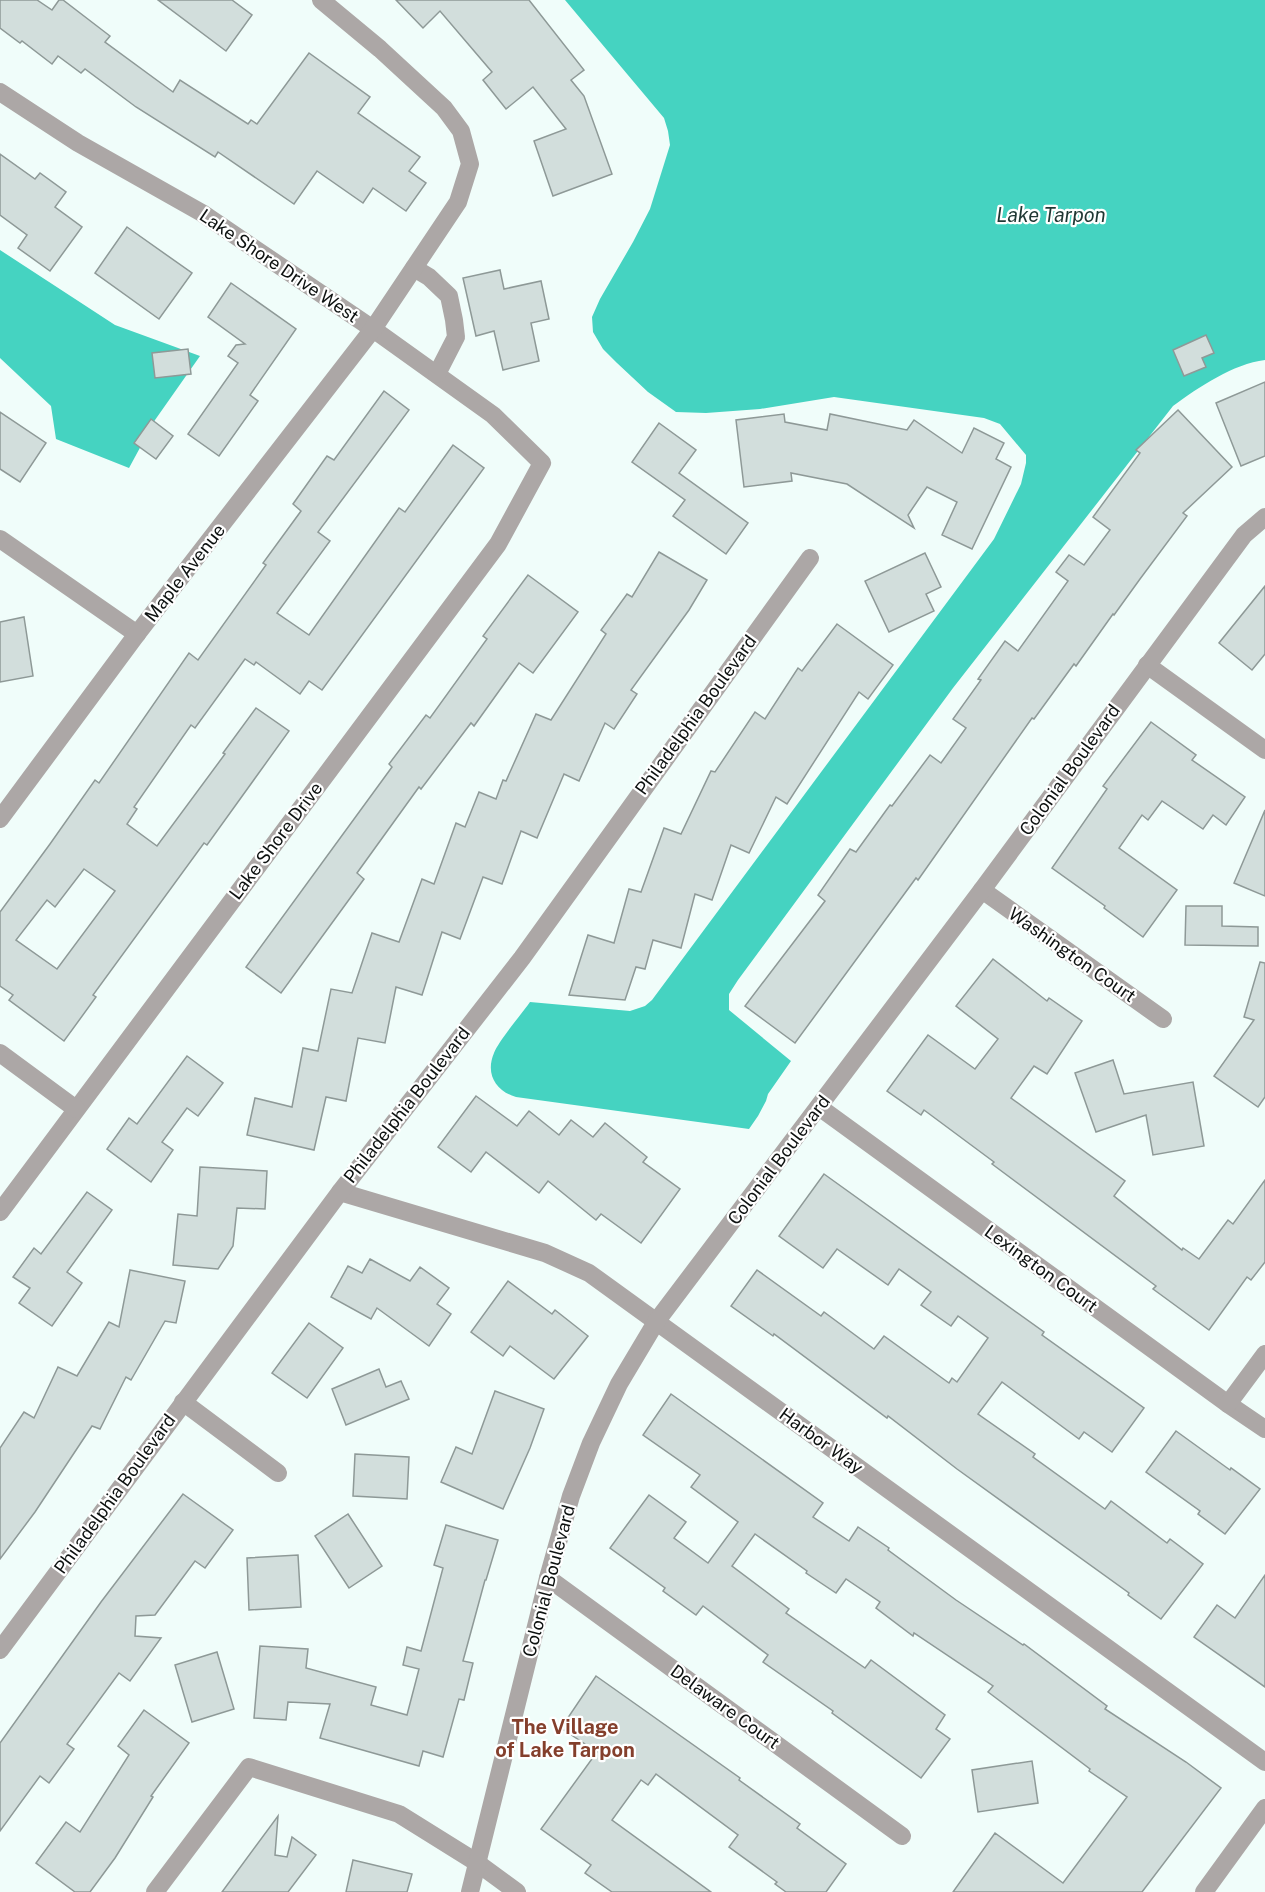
<svg xmlns="http://www.w3.org/2000/svg" width="1265" height="1892" viewBox="0 0 1265 1892" font-family="'Public Sans',sans-serif">
  <style>
    .water { fill: #45d3c1 }
    .building { fill: #d2dedc; stroke: #8e9997; stroke-width: 1.5; fill-rule: evenodd }
    .lines { fill: none; stroke-linecap: round; stroke-linejoin: round }
    .minor { stroke: #aca7a6; stroke-width: 18 }
    .labels { text-anchor: middle; stroke-width: 4.5; stroke-linejoin: round; paint-order: stroke }
    .street-label { font-size: 18px; fill: #0d1110; stroke: #fff }
    .water-label { font-size: 20px; font-style: italic; fill: #1f3733; stroke: #fff }
    .neighbourhood-label { font-size: 20px; font-weight: bold; fill: #843f2c; stroke: #fff }
  </style>
  <rect width="100%" height="100%" fill="#f0fdfa"/>
  <g class="water">
    <path d="M565,0H1265V360C1233,364 1199,387 1173,406L953,688L738,980L729,994V1010L791,1061L768,1094L766,1101L758,1116L749,1129L516,1097C496,1091 485,1074 494,1053C499,1040 521,1015 530,1002L630,1011L645,1006L652,1000L994,539L1021,484L1026,463V455L1000,424L984,418L834,397L760,409L706,413L676,412L648,392L617,363L603,349L593,332L592,317L600,299L633,242L650,209L670,145L668,131L664,118Z"/>
    <path d="M0,250L115,325L200,356L155,420L129,468L56,439L51,406L0,358Z"/>
  </g>
  <g class="building">
    <path d="M0,0H37L52,10L59,0H63L110,36L105,42L173,92L180,80L248,124L251,120L257,124L309,53L370,97L358,113L420,157L409,171L426,183L406,211L373,188L363,203L317,171L294,204L218,152L215,157L136,107L85,69L81,73L58,56L52,64L22,41L20,43L0,28Z"/>
    <path d="M158,0H232L252,15L226,51Z"/>
    <path d="M396,0H529L584,70L571,80L584,96L612,174L553,196L534,141L566,129L533,87L506,109L483,80L492,72L440,11L423,28Z"/>
    <path d="M0,154L35,179L40,173L66,192L55,207L82,227L50,271L18,248L27,235L0,215Z"/>
    <path d="M127,227L192,273L159,319L95,273Z"/>
    <path d="M500,270L504,289L541,281L549,319L531,323L539,361L503,370L494,331L476,336L463,278Z"/>
    <path d="M231,283L296,329L250,395L258,401L219,456L188,434L238,363L228,356L236,345L245,344L208,317Z"/>
    <path d="M1206,335L1214,353L1202,358L1206,367L1184,376L1173,350Z"/>
    <path d="M188,349L191,374L155,378L152,353Z"/>
    <path d="M1265,382V456L1241,466L1216,403Z"/>
    <path d="M384,391L409,410L318,532L330,541L277,613L309,635L399,508L405,512L453,445L484,468L322,690L309,681L300,694L256,662L254,665L245,659L195,728L191,725L134,807L137,809L127,824L157,846L225,754L223,753L256,708L289,731L207,845L204,843L93,995L96,997L64,1041L9,1000L13,995L0,986V912L50,844L95,780L99,783L189,653L198,660L266,565L263,563L301,511L293,504L327,456L334,460ZM84,869L115,891L57,969L16,940L47,900L55,907Z"/>
    <path d="M1178,410L1232,467L1183,513L1187,516L1140,579L1114,615L1113,614L1076,666L1074,664L1034,719L1032,718L918,880L916,878L795,1043L745,1006L825,901L818,895L850,849L856,852L890,805L892,806L930,755L941,763L966,728L953,719L981,680L978,679L1005,641L1018,651L1068,581L1056,572L1069,555L1084,565L1110,530L1093,517L1140,453L1136,450Z"/>
    <path d="M0,412L46,443L20,482L0,469Z"/>
    <path d="M784,414L785,422L827,430L830,414L907,430L914,420L962,453L974,428L1004,443L996,459L1011,467L972,549L942,535L957,502L927,487L908,515L914,528L847,484L791,473L792,481L744,487L736,420Z"/>
    <path d="M151,419L173,436L156,459L134,443Z"/>
    <path d="M659,423L696,450L679,473L748,523L726,554L673,516L685,500L632,462Z"/>
    <path d="M659,552L707,580L689,610L631,690L637,694L614,729L605,723L579,781L564,774L537,838L521,831L502,884L483,877L460,939L442,932L422,995L396,987L385,1043L358,1038L346,1101L326,1097L314,1150L247,1135L255,1098L292,1107L303,1048L318,1051L331,989L352,993L372,933L399,942L422,879L434,884L456,823L465,827L479,792L496,799L503,780L506,781L536,714L551,720L606,634L601,630L627,594L632,597Z"/>
    <path d="M925,553L941,587L926,594L934,611L889,632L865,581Z"/>
    <path d="M528,575L578,612L533,673L519,663L474,726L471,723L421,789L419,787L357,873L364,879L281,993L246,967L392,767L389,764L426,715L430,718L487,639L483,636Z"/>
    <path d="M1265,586V654L1252,670L1219,643Z"/>
    <path d="M24,617L33,676L0,682V622Z"/>
    <path d="M837,624L893,665L868,699L859,692L787,804L776,797L749,853L731,845L712,900L695,894L681,948L653,940L645,969L636,967L625,1000L569,995L588,935L614,943L629,889L641,892L664,828L681,834L711,771L715,772L755,712L765,719L798,668L802,671Z"/>
    <path d="M1151,722L1196,755L1192,760L1245,797L1226,825L1213,815L1203,829L1162,801L1148,820L1142,815L1119,848L1177,890L1143,937L1104,908L1105,906L1052,868L1107,789L1103,786Z"/>
    <path d="M1265,810V896L1234,883Z"/>
    <path d="M1186,906H1222V926L1258,927V946L1185,945Z"/>
    <path d="M993,959L1047,1001L1049,998L1082,1021L1047,1074L1034,1066L1011,1098L1125,1181L1114,1196L1182,1250L1183,1248L1199,1259L1228,1220L1233,1224L1265,1180V1262L1251,1280L1247,1277L1209,1330L1153,1289L1156,1286L992,1164L994,1162L924,1110L921,1115L887,1091L928,1035L975,1069L998,1039L956,1006Z"/>
    <path d="M1260,962L1265,963V1097L1258,1107L1214,1076L1254,1020L1244,1017Z"/>
    <path d="M187,1056L223,1083L198,1116L187,1108L162,1142L173,1150L151,1182L107,1149L129,1118L137,1124Z"/>
    <path d="M1113,1060L1124,1094L1193,1082L1204,1146L1153,1155L1146,1115L1096,1132L1075,1073Z"/>
    <path d="M476,1096L517,1126L529,1111L559,1135L571,1120L593,1137L605,1123L647,1157L643,1162L680,1189L641,1243L601,1214L596,1220L548,1181L539,1193L486,1152L471,1172L438,1147Z"/>
    <path d="M200,1167L267,1171L265,1209L237,1208L233,1246L218,1269L173,1265L178,1214L197,1216Z"/>
    <path d="M824,1174L1044,1332L1042,1335L1144,1408L1112,1452L1084,1432L1079,1439L1002,1382L978,1414L1035,1454L1033,1457L1105,1509L1111,1501L1167,1543L1170,1539L1203,1564L1161,1619L1128,1595L1129,1593L957,1469L888,1416L887,1418L774,1334L773,1336L731,1306L757,1270L821,1316L824,1312L874,1349L884,1336L949,1383L952,1378L957,1382L988,1338L958,1316L951,1326L921,1305L931,1292L899,1269L888,1285L837,1249L823,1268L779,1236Z"/>
    <path d="M87,1192L112,1210L67,1272L82,1283L52,1326L19,1303L30,1288L13,1277L34,1248L41,1254Z"/>
    <path d="M370,1259L410,1281L420,1267L449,1288L437,1304L451,1314L429,1346L377,1308L371,1319L331,1297L348,1266L362,1273Z"/>
    <path d="M130,1270L185,1281L176,1323L165,1321L131,1380L126,1377L100,1429L92,1426L35,1512L0,1559V1448L24,1412L34,1418L58,1367L77,1376L109,1322L119,1327Z"/>
    <path d="M508,1281L552,1314L555,1310L588,1336L554,1379L510,1346L503,1356L471,1332Z"/>
    <path d="M309,1323L343,1348L307,1398L272,1373Z"/>
    <path d="M379,1369L386,1387L401,1381L409,1399L346,1425L332,1389Z"/>
    <path d="M495,1391L544,1409L530,1448L503,1509L441,1482L456,1447L472,1454Z"/>
    <path d="M671,1394L823,1503L813,1517L849,1541L858,1527L889,1548L888,1550L956,1600L1023,1645L1024,1644L1107,1706L1105,1709L1186,1762L1221,1788L1142,1892H953L995,1833L1063,1883L1127,1797L1089,1771L1090,1769L988,1692L993,1686L914,1633L913,1636L876,1608L880,1602L846,1579L836,1593L806,1573L807,1571L755,1534L732,1566L789,1609L786,1613L865,1668L871,1660L945,1715L936,1729L950,1739L921,1778L832,1713L833,1711L763,1662L768,1655L703,1606L696,1615L663,1591L665,1588L610,1548L649,1495L686,1522L674,1538L708,1563L738,1522L691,1487L700,1475L643,1435Z"/>
    <path d="M1176,1431L1230,1470L1231,1468L1260,1489L1225,1534L1198,1514L1200,1511L1146,1472Z"/>
    <path d="M355,1454L409,1457L407,1499L353,1496Z"/>
    <path d="M183,1494L233,1530L205,1568L195,1561L155,1615L136,1616L135,1636L161,1638L130,1681L119,1673L67,1744L74,1749L49,1783L40,1776L0,1831V1743L101,1602Z"/>
    <path d="M348,1514L382,1566L349,1588L315,1536Z"/>
    <path d="M446,1525L498,1540L486,1580H485L463,1661L473,1663L464,1700L459,1699L443,1757L423,1751L419,1766L320,1738L330,1704L288,1702L286,1720L254,1718L260,1646L308,1649L306,1668L376,1687L371,1705L407,1715L419,1669L403,1665L407,1647L421,1651L443,1568L434,1565Z"/>
    <path d="M298,1555L301,1607L249,1610L247,1558Z"/>
    <path d="M1265,1575V1687L1194,1637L1217,1605L1235,1618Z"/>
    <path d="M217,1652L234,1709L192,1722L175,1665Z"/>
    <path d="M596,1676L740,1778L739,1780L800,1824L797,1828L846,1864L826,1892H786L775,1884L777,1882L729,1847L738,1835L656,1774L648,1785L641,1780L612,1820L711,1892H612L585,1873L591,1865L541,1829L597,1752L561,1728Z"/>
    <path d="M144,1710L189,1743L151,1796L153,1797L115,1858L90,1892H75L36,1863L66,1822L80,1832L129,1755L118,1746Z"/>
    <path d="M1032,1761L1038,1803L978,1812L972,1770Z"/>
    <path d="M278,1816L275,1855L287,1857L292,1837L316,1855L288,1892H222Z"/>
    <path d="M353,1860L412,1874L407,1892H346Z"/>
  </g>
  <g class="lines">
    <g class="minor">
      <path d="M0,92L78,143L202,213L373,329L493,415L542,463L498,544L0,1212"/>
      <path d="M414,268L429,277L449,296L454,320L456,337L437,374"/>
      <path d="M0,539L137,634"/>
      <path d="M1147,665L1265,750"/>
      <path d="M0,819L137,634L373,329L458,202L470,164L461,131L444,108L380,49L321,0"/>
      <path d="M982,890L1163,1019"/>
      <path d="M0,1053L76,1109"/>
      <path d="M819,1107L1228,1404L1265,1429"/>
      <path d="M340,1192L545,1253L589,1273L1265,1762"/>
      <path d="M183,1402L278,1473"/>
      <path d="M1228,1404L1265,1354"/>
      <path d="M548,1578L902,1836"/>
      <path d="M0,1650L340,1192L522,958L810,558"/>
      <path d="M155,1892L249,1767L399,1814L476,1862L517,1892"/>
      <path d="M470,1892L548,1578L571,1496L591,1443L619,1384L656,1322L982,890L1244,535L1265,517"/>
      <path d="M1204,1892L1265,1808"/>
    </g>
  </g>
  <g class="labels">
    <g class="street-label">
      <text transform="translate(279 266) rotate(34)" y="6">Lake Shore Drive West</text>
      <text transform="translate(185 573) rotate(-52)" y="6">Maple Avenue</text>
      <text transform="translate(696 715) rotate(-54)" y="6">Philadelphia Boulevard</text>
      <text transform="translate(1070 770) rotate(-54)" y="6">Colonial Boulevard</text>
      <text transform="translate(276 841) rotate(-53)" y="6">Lake Shore Drive</text>
      <text transform="translate(1072 955) rotate(35)" y="6">Washington Court</text>
      <text transform="translate(407 1105) rotate(-52)" y="6">Philadelphia Boulevard</text>
      <text transform="translate(779 1160) rotate(-53)" y="6">Colonial Boulevard</text>
      <text transform="translate(1041 1269) rotate(36)" y="6">Lexington Court</text>
      <text transform="translate(821 1441) rotate(36)" y="6">Harbor Way</text>
      <text transform="translate(115 1494) rotate(-54)" y="6">Philadelphia Boulevard</text>
      <text transform="translate(549 1581) rotate(-75)" y="6">Colonial Boulevard</text>
      <text transform="translate(725 1707) rotate(36)" y="6">Delaware Court</text>
    </g>
    <g class="water-label">
      <text x="1051" y="222">Lake Tarpon</text>
    </g>
    <g class="neighbourhood-label">
      <text x="565" y="1734">The Village<tspan x="565" dy="23">of Lake Tarpon</tspan></text>
    </g>
  </g>
</svg>
